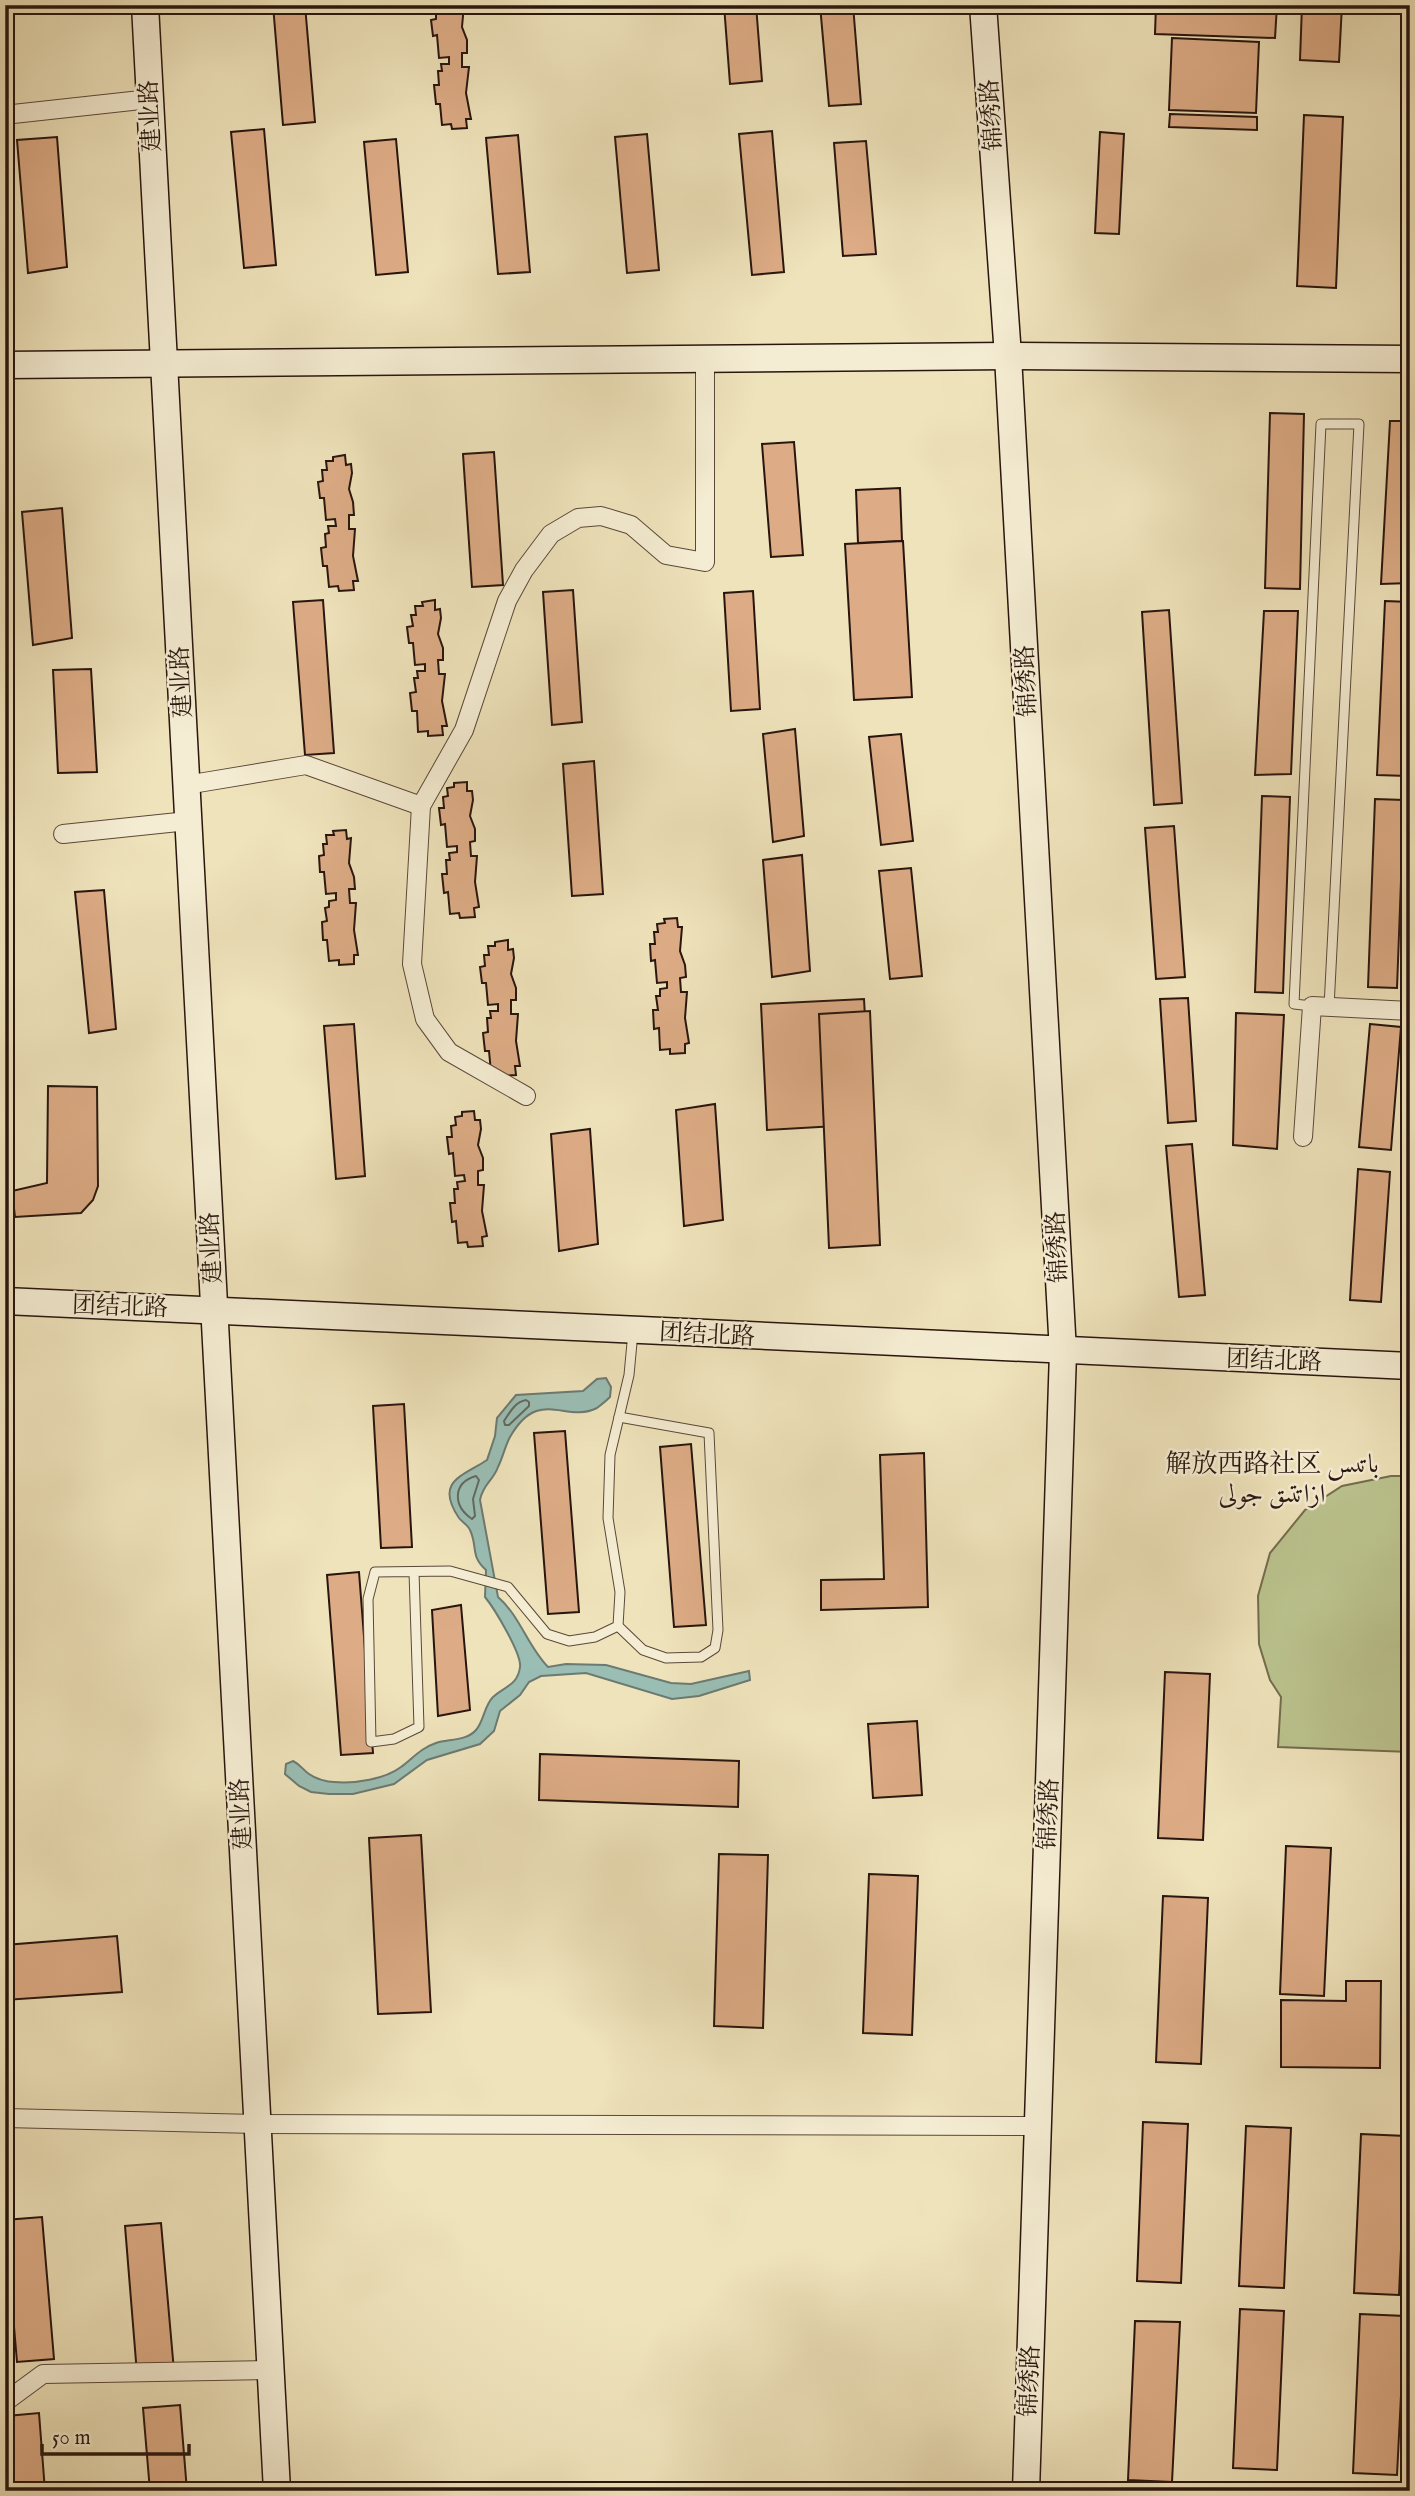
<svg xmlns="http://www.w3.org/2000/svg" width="1415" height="2496" viewBox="0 0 1415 2496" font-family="'IM FELL English',Amiri,'Noto Serif SC',serif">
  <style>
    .green { fill: #bbc38e; stroke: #726c4e; stroke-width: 2 }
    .water { fill: #9abeb4; stroke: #6c7a72; stroke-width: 2 }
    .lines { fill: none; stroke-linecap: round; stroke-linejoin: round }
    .shore { stroke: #616a61; stroke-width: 2 }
    .building { fill: #ddac86; stroke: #28150e; stroke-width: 2 }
    .lane-casing { stroke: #5a4839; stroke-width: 11 }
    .street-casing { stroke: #5a4839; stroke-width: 20 }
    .secondary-casing { stroke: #28150e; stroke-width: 29 }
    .lane { stroke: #f5edd3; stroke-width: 9 }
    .street { stroke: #f5edd3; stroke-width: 18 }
    .secondary { stroke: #f5edd3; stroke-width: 26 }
    .labels { text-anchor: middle; stroke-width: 5; stroke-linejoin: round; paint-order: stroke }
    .street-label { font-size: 24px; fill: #28150e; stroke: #f5edd3 }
    .neighbourhood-label { font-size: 26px; fill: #28150e; stroke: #f5edd3 }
  </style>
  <rect width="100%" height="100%" fill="#efe3bb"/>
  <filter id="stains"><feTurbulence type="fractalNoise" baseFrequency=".00286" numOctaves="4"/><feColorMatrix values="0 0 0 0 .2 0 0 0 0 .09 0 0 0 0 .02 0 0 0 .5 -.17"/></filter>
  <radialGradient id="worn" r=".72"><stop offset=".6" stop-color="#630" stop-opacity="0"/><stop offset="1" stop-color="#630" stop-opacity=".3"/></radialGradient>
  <path class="green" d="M1391,1476H1410V1752L1278,1747L1281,1697L1270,1680L1259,1644L1258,1596L1270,1553L1305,1510L1342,1486Z"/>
  <path class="water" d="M606,1378L611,1387L610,1397C606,1401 601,1405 597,1408C565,1424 539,1386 510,1437C505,1446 503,1457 498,1467C493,1481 483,1484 480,1500L498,1597C520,1616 528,1647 548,1667L566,1664L606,1665L671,1683L691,1684L749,1671L750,1680L699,1696L672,1699L586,1673L541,1676L529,1682L520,1695L500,1711L494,1731L480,1744L427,1760L394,1784L353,1794H329L311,1792L299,1786L285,1774L286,1764L293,1761C301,1765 303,1770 309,1774C316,1779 327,1782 334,1782C355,1784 385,1779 401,1767C413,1758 421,1748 436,1743C448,1739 467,1741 476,1730C484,1721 484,1706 493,1697C504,1687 518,1685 520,1667C522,1654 494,1608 485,1597L486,1570C470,1556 478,1547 470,1530C468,1525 462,1522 459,1518C434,1481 463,1476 487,1460L495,1436L497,1418L516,1395L583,1391L597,1379Z"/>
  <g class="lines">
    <g class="shore">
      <path d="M526,1400L529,1402V1406L509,1425H505L504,1421C510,1412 515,1402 526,1400Z"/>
      <path d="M476,1476L479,1480L473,1499L475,1516L472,1519C453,1506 452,1483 476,1476Z"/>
    </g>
  </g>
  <g class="building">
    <path d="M273,5H305L315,122L283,125Z"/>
    <path d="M440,5H464L462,27L467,40V53H462V67H469L466,93L471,119H466L467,128L452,129L451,124L442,125L440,104H436L434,85H439L438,71H442L441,64H449V57L439,58L437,35L433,36L431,20L436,19V8L440,7Z"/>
    <path d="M724,5H756L762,81L730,84Z"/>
    <path d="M820,5H853L861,104L829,106Z"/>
    <path d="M1156,5H1277L1275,38L1155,34Z"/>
    <path d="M1302,5H1342L1339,62L1300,60Z"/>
    <path d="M1410,8V72H1407Z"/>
    <path d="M1172,38L1259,42L1256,113L1169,110Z"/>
    <path d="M1170,114L1257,117V130L1169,127Z"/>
    <path d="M1304,115L1343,117L1336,288L1297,286Z"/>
    <path d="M264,129L276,265L244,268L231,132Z"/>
    <path d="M772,131L784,272L752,275L739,134Z"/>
    <path d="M1100,132L1124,134L1119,234L1095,233Z"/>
    <path d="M647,134L659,270L627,273L615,137Z"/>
    <path d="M518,135L530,272L498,274L486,138Z"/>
    <path d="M57,137L67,267L28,273L17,140Z"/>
    <path d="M396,139L408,272L376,275L364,142Z"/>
    <path d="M866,141L876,254L843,256L834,143Z"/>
    <path d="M1270,413L1304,414L1300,589L1265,588Z"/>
    <path d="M1390,421H1410V583L1381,584Z"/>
    <path d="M794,442L803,555L771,557L762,444Z"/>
    <path d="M494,452L503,585L472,587L463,454Z"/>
    <path d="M345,455L346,465L351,464L352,473L349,489L353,502L354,515H349V529H355L353,556L358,581H353L354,590L339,591L338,586L329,587L327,566H323L321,548L326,547L325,534L329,533L328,526H336L335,519L326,520L324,498H320L318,482L323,481L322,470H327L326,461H333V457Z"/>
    <path d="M900,488L902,541L858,543L856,490Z"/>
    <path d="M62,508L72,638L33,645L22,512Z"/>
    <path d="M903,541L912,697L854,700L845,544Z"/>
    <path d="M573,590L582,722L552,725L543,592Z"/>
    <path d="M753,591L760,709L731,711L724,593Z"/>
    <path d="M323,600L334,753L305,755L293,602Z"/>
    <path d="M435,600V610L440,609L441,618L438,634L443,648V660H438L439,674H445L442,701L447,726H442L443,735L428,736V731L418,732L417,711H412L410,693L416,692L414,678H418L417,671H425V664L415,665L413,643H409L407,627L413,626L411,615H416L415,606H423L422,602Z"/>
    <path d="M1385,601L1410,602L1407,776L1377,775Z"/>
    <path d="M1169,610L1182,803L1154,805L1142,612Z"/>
    <path d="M1264,611H1298L1291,774L1255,775Z"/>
    <path d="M91,669L97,772L58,773L53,670Z"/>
    <path d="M795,729L804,836L773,842L763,734Z"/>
    <path d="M901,734L913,841L881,845L869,737Z"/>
    <path d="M594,761L603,894L572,896L563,764Z"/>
    <path d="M467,782V791H472L473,800L470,816L475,829V841L470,842L471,856H477L475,882L479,907L474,908L475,917L460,918L459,913L450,914L448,892L444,893L442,874H447L446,860H450L449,853L457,852V846L447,847L445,824L441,825L439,808H444L443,797L448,796L447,788L454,787V783Z"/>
    <path d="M1262,796L1290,797L1283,993L1255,992Z"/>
    <path d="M1375,799L1404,800L1397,988L1368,987Z"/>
    <path d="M1174,826L1185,977L1156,979L1145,828Z"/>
    <path d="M346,830L347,839L351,838L349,863L354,877L355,889H349L350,903H356L354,930L358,955H354V964L339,965V960L329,961L327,940H323L322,922L327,921L325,908L329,907V901L336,900V893L326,894L324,872H320L319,856L324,855L323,844H327L326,835H334L333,831Z"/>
    <path d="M802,855L810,971L772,977L763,860Z"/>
    <path d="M911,868L922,976L890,979L879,871Z"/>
    <path d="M104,890L116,1029L89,1033L75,892Z"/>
    <path d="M677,918L678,927H682L680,951L685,965L686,977L680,978L681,992H687L685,1018L689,1043L685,1044V1053L670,1054V1049L660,1050L659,1028L654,1029L653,1010H658L656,996H660V989L667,988V982L657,983L655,960L651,961L650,944H655L654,932H658L657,924L665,923L664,919Z"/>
    <path d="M508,940V950L513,949L514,958L511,974L516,988V1000H511V1014H518L516,1041L520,1066H515L516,1075L501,1076L491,1072L489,1051H485L483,1033L488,1032L487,1018H491L490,1011H498V1004L488,1005L486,983H482L480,967L485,966L484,955H489L488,946H495V942Z"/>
    <path d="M1188,998L1196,1121L1168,1123L1160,999Z"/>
    <path d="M864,999L871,1124L767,1130L761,1004Z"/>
    <path d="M870,1011L880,1245L829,1248L819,1014Z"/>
    <path d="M1236,1013L1284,1015L1277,1149L1233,1145Z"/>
    <path d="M354,1024L365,1176L336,1179L324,1026Z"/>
    <path d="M1370,1024L1401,1027L1391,1150L1359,1147Z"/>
    <path d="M48,1086L97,1087L98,1186L93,1200L81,1213L15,1217L12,1191L47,1183Z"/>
    <path d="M715,1104L723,1220L684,1226L676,1110Z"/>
    <path d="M474,1111L475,1120H480L481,1129L478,1145L483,1158V1170L478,1171V1185H484L482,1211L487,1236L482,1237L483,1246L468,1247L467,1242L458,1243L456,1221L452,1222L450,1203H455L454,1189H458L457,1182L465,1181L464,1175L455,1176L453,1153L449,1154L447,1137H452L451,1126L456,1125L455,1117L462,1116V1112Z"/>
    <path d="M590,1129L598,1244L559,1251L551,1134Z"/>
    <path d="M1192,1144L1205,1295L1179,1297L1166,1146Z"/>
    <path d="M1358,1169L1390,1172L1381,1302L1350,1300Z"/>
    <path d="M404,1404L412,1547L381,1548L373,1406Z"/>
    <path d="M565,1431L579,1612L548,1614L534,1433Z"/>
    <path d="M691,1444L706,1625L674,1627L660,1447Z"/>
    <path d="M924,1453L928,1607L821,1610V1580L884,1579L880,1455Z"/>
    <path d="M359,1572L373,1753L341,1755L327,1575Z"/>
    <path d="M461,1605L470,1710L438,1716L432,1610Z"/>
    <path d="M1165,1672L1210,1674L1203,1840L1158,1838Z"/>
    <path d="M917,1721L922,1795L873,1798L868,1724Z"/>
    <path d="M540,1754L739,1761L738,1807L539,1800Z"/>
    <path d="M421,1835L431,2012L378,2014L369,1838Z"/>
    <path d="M1286,1846L1331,1848L1324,1996L1280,1994Z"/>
    <path d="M719,1854L768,1855L763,2028L714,2026Z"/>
    <path d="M869,1874L918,1876L912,2035L863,2033Z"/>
    <path d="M1163,1896L1208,1898L1201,2064L1156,2062Z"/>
    <path d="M117,1936L122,1992L5,2000V1945Z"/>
    <path d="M1346,1981H1381L1380,2068L1281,2067V2000L1346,2001Z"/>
    <path d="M1143,2122L1188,2124L1181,2283L1137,2281Z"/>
    <path d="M1246,2126L1291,2128L1284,2288L1239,2286Z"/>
    <path d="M1361,2134L1406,2136L1399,2295L1354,2293Z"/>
    <path d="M42,2217L54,2359L17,2362L5,2220Z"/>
    <path d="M161,2223L174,2371L137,2374L125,2226Z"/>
    <path d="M1240,2309L1284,2311L1277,2470L1233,2468Z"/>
    <path d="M1360,2314L1405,2316L1397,2475L1353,2473Z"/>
    <path d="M1135,2321L1180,2322L1172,2482L1128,2480Z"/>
    <path d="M180,2405L187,2491H150L143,2408Z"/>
    <path d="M39,2413L45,2491H12L7,2416Z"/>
  </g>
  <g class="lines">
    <g class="lane-casing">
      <g id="lane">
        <path d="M1312,1006L1294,1004L1321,424H1359L1329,1007"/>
        <path d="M1408,1299L1410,1274"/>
        <path d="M414,1572L419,1727L394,1739L371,1742L368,1599L375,1572L450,1571L508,1587L547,1634L569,1641L595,1637L618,1626L620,1592L608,1518L610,1455L629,1375L633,1332"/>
        <path d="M618,1626L643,1650L666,1658L701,1657L715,1648L718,1630L709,1433L619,1417"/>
      </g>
    </g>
    <g class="street-casing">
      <g id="street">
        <path d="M5,113L13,114L150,99"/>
        <path d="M186,785L306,765L421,806"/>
        <path d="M63,834L188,821"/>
        <path d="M526,1096L449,1052L425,1019L412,964L421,806L464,730L507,601L524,570L551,534L578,518L601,516L631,525L666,555L705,562V359"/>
        <path d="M1303,1137L1312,1006L1410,1011"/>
        <path d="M5,2118L257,2124L1038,2126"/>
        <path d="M5,2402L43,2374L271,2370"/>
      </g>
    </g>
    <g class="secondary-casing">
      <g id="secondary">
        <path d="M145,5L277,2491"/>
        <path d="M983,5L1008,356L1063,1352L1026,2491"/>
        <path d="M5,365L1008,356L1410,359"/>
        <path d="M5,1301C474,1319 941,1347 1410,1366"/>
      </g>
    </g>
    <use href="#lane" class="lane"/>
    <use href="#street" class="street"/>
    <use href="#secondary" class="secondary"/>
  </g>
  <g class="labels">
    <g class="street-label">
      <text transform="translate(991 115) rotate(-94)" y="8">锦绣路</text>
      <text transform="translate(150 116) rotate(-93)" y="8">建业路</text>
      <text transform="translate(1026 681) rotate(-93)" y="8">锦绣路</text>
      <text transform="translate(181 682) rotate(-93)" y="8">建业路</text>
      <text transform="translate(1057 1247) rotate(-93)" y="8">锦绣路</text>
      <text transform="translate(211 1248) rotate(-93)" y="8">建业路</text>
      <text transform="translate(120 1306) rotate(2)" y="8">团结北路</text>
      <text transform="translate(707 1334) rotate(3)" y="8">团结北路</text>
      <text transform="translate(1274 1360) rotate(2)" y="8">团结北路</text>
      <text transform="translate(241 1814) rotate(-93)" y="8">建业路</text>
      <text transform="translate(1048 1814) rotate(-88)" y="8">锦绣路</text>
      <text transform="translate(1029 2381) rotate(-88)" y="8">锦绣路</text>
    </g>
    <g class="neighbourhood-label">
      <text x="1272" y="1472">解放西路社区 باتىس<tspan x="1272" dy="30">ازاتتىق جولى</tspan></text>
    </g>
  </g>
  <rect width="1415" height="2496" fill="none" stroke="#efe3bb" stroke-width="28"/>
  <rect x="7" y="7" width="1401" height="2482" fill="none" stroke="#28150e" stroke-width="3.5"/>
  <rect x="14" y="14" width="1387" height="2468" fill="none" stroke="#28150e" stroke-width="2"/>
  <path d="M42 2444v10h147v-10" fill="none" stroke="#28150e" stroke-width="3.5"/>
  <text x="52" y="2444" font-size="21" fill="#28150e" stroke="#f5edd3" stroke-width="5" paint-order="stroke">50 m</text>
  <rect width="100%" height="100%" filter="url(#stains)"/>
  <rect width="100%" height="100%" fill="url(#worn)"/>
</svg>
